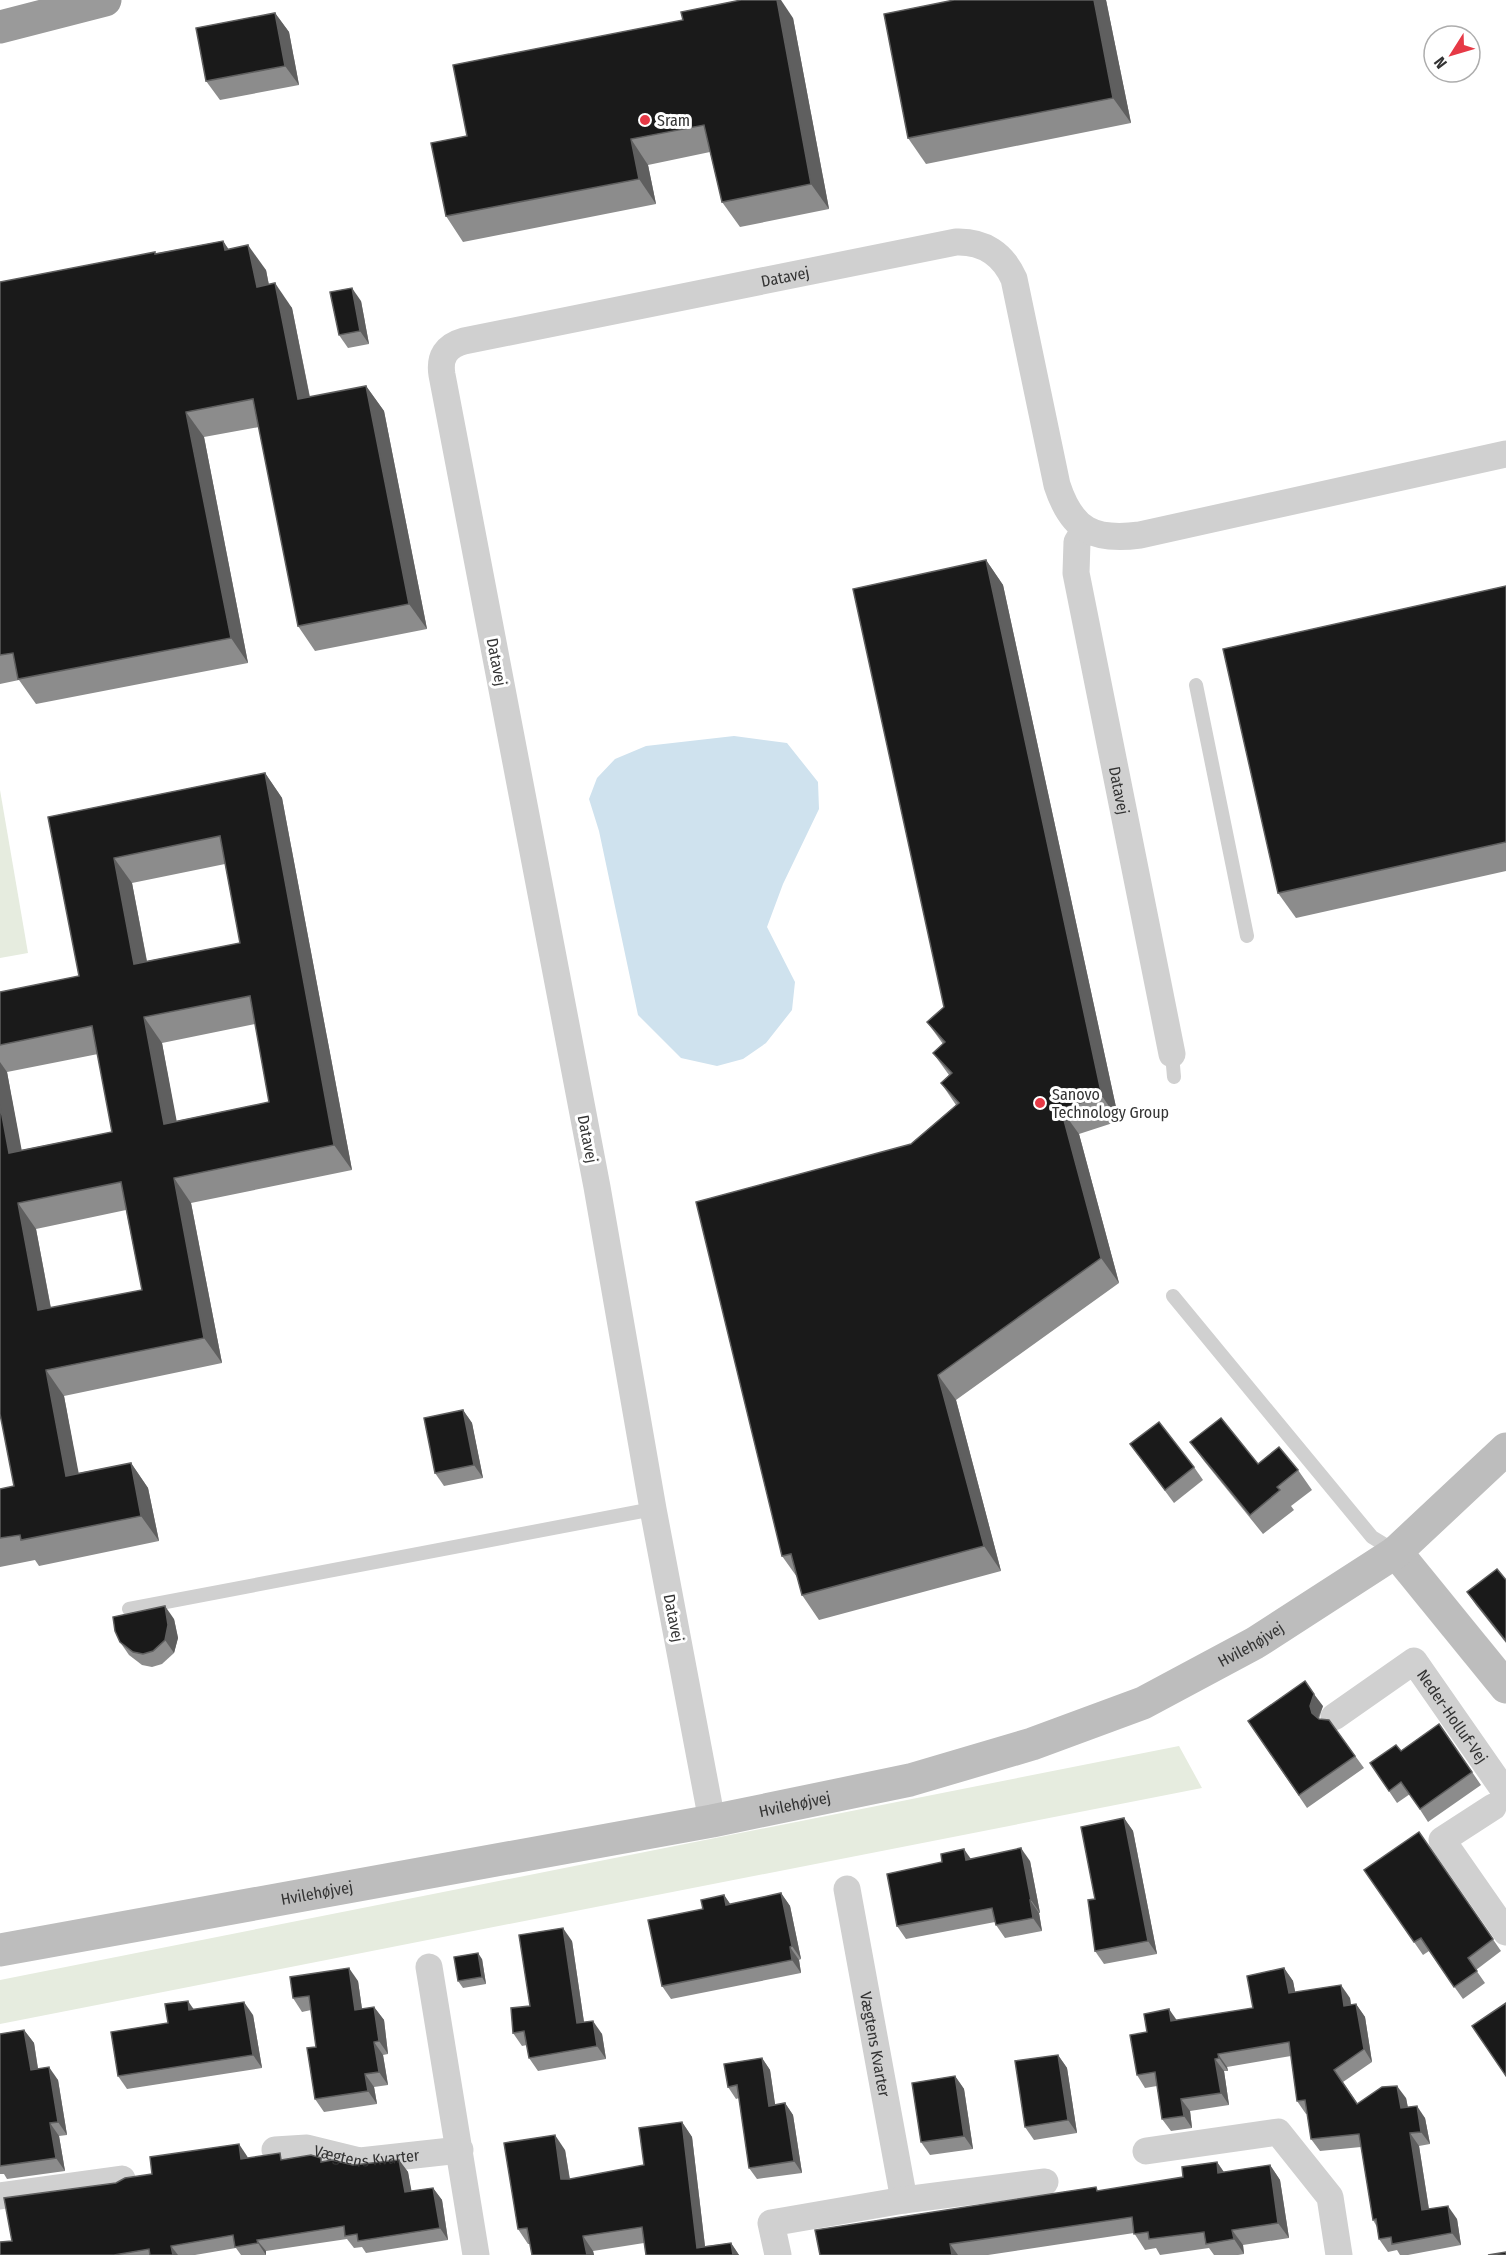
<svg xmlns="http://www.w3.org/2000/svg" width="1506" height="2255" viewBox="0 0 1506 2255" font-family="'Fira Sans Condensed',sans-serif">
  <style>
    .green { fill: #e6ecdf }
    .water { fill: #cfe2ee }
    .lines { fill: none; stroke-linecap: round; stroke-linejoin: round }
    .lane { stroke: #d0d0d0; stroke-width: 14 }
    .street { stroke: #d0d0d0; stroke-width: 27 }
    .secondary { stroke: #bdbdbd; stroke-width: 33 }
    .highway { stroke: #9a9a9a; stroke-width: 33 }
    .wall { fill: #8c8c8c; fill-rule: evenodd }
    .shaded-wall { fill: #5f5f5f }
    .building { fill: #1a1a1a; stroke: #5f5f5f; stroke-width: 1.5; fill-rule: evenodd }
    .poi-dot { fill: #e63946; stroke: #fff; stroke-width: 2 }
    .labels { text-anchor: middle; stroke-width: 6; stroke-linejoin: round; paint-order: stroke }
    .poi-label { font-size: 16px; fill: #333; stroke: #fff; text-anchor: start }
    .street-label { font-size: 16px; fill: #333; stroke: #fff }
  </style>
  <rect width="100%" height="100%" fill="#fff"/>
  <g class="green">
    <path d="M0,790L28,953L0,958Z"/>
    <path d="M1179,1746L1202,1788L0,2024V1980Z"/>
  </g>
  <path class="water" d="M734,736L787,743L818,782L819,809L783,884L767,927L795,982L792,1010L766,1043L743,1059L717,1066L681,1058L638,1015L599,831L589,799L597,778L615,759L646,746Z"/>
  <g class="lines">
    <g class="lane">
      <path d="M1196,685L1247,936"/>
      <path d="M1172,1054L1174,1077"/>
      <path d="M1173,1296L1372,1537L1395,1551"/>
      <path d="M129,1609L653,1509"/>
    </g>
    <g class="street">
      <path id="s1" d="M1085,529L1077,542L1076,573L1172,1054"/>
      <path id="s2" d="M1334,1717L1414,1661L1506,1793"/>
      <path d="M1493,1807L1442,1840L1506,1932"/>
      <path id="s3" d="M712,1821L653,1509L597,1187L442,375C439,357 446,346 464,341L956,242C984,241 1003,254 1014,279L1057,485C1072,531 1094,541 1140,535L1506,454"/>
      <path id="s4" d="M847,1889L904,2200"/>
      <path d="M429,1967L476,2255"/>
      <path id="s5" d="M275,2150L307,2148L360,2161L460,2150"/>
      <path d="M1146,2151L1278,2132L1330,2197L1339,2255"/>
      <path d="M0,2196L122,2179"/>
      <path d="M778,2255L771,2223L904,2200L1045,2182"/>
    </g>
    <g class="secondary">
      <path d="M1396,1552L1506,1687"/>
      <path id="s6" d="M0,1950L712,1821L910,1780L1032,1744L1143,1703L1255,1643L1396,1552L1506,1449"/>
    </g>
    <path class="highway" d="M0,27L105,0"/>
  </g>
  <g class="wall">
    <path d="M1106,0L1131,123L926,164L908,138Z"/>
    <path d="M275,13L289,32L299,85L220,100L206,81Z"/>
    <path d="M793,18L829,209L740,227L722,202L710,152L648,165L656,204L463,242L446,216L467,136Z"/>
    <path d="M223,241L228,249L266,270L269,285L292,308L310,397L366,386L384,411L427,629L315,651L298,626L259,427L204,437L248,663L36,704L19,680L0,684V282Z"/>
    <path d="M361,301L369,344L348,348L339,335Z"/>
    <path d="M986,560L1003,585L1119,1121L1079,1134L1119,1283L956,1400L1001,1571L819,1620L802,1595L797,1577L782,1556L911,1144L956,1105L941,1083L949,1075L933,1053L943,1044L927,1022L944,1007Z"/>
    <path d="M1506,586V871L1296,918L1278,893Z"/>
    <path d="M265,773L282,798L352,1170L191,1203L222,1363L64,1396L78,1473L131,1463L148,1488L159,1541L39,1566L35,1560L0,1567V1489L14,1486L0,1414V992L79,976L48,817ZM225,864L240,943L147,961L132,883ZM255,1024L269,1102L176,1121L162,1043ZM98,1054L112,1132L21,1150L7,1072ZM126,1210L142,1290L51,1308L36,1229Z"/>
    <path d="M463,1410L472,1423L483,1478L444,1486L435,1473Z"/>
    <path d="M1190,1442L1258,1464L1298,1470L1312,1490L1291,1506L1294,1510L1263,1534L1204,1461Z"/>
    <path d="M1130,1444L1194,1467L1203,1480L1174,1503Z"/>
    <path d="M1506,1580V1643L1476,1605L1467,1592Z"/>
    <path d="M174,1619L178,1638L174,1653L162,1664L152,1667L142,1665L129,1655L120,1642Z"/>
    <path d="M1323,1706L1319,1719L1329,1720L1364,1768L1307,1808L1248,1721Z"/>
    <path d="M1439,1724L1481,1785L1428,1822L1410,1794L1397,1803L1370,1763L1401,1751Z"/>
    <path d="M1124,1818L1133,1831L1157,1954L1104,1964L1095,1951V1899Z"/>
    <path d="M1419,1832L1501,1951L1476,1970L1485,1983L1463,1999L1429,1951L1423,1955L1364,1870Z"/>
    <path d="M971,1859L1030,1861L1040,1913H1039L1042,1931L1005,1938L996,1925L995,1922L906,1939L897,1926Z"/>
    <path d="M781,1893L790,1906L801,1959L799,1960L801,1973L671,1999L662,1986L703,1909L724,1895L730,1904Z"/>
    <path d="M572,1941L584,2022L602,2034L606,2059L538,2071L529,2058L527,2045L522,2046L513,2033Z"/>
    <path d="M482,1959L486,1984L463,1988L458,1981Z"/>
    <path d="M1284,1968L1293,1981L1295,1992L1350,1998L1351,2005L1356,2004L1365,2017L1372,2062L1343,2082L1358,2104L1406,2098L1408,2107L1425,2118L1430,2144L1419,2146L1429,2209L1457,2219L1461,2245L1408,2255H1400L1397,2250L1388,2252L1379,2239L1377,2227L1373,2220L1361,2147L1320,2151L1311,2139L1307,2114H1306L1297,2101L1291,2056L1227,2067L1228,2071H1224L1229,2105L1190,2111L1192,2128L1171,2131L1162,2119L1157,2086L1145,2088L1137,2075L1147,2032L1177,2020L1253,2008Z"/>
    <path d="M358,1981L362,2009L374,2007L384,2020L388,2054L383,2055L388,2085L374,2087L377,2104L324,2112L315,2099L316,2047L311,2010L302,2012L293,1998Z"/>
    <path d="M194,2009L253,2015L262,2068L127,2089L118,2076L168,2023Z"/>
    <path d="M24,2030L34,2043L38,2068L58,2080L67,2135L59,2136L65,2171L7,2179L4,2174H0V2034Z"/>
    <path d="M1058,2055L1067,2068L1077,2133L1034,2140L1025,2127Z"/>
    <path d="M762,2058L770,2070L775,2105L785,2103L793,2115L802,2173L757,2179L749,2168L739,2098L736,2099L728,2087Z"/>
    <path d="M955,2076L964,2089L973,2149L930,2155L921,2142Z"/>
    <path d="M682,2122L692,2137L705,2246L731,2243L739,2255H646L644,2243L593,2251L594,2255H532L530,2244H528L518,2229L565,2150L570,2179L644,2165Z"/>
    <path d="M247,2156L248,2158L323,2162L353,2165L399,2160L408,2172L411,2191L433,2188L442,2200L448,2240L366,2253L362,2247L354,2248L347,2239L266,2251V2255H241L236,2248L195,2255H0L12,2241L116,2183L152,2174Z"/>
    <path d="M1217,2162L1224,2172L1270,2165L1280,2180L1289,2238L1243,2245L1244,2254L1238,2255H1214L1209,2248L1160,2255L1156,2248L1145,2250L1134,2233L988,2255H820L1099,2191L1183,2177Z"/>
  </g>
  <g class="shaded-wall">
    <path d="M777,0H781L793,18L829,209L811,184Z"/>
    <path d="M1094,0H1106L1131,123L1113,98Z"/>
    <path d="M275,13L289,32L299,85L285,66Z"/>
    <path d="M631,139L648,165L656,204L639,179Z"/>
    <path d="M223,241L240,266L225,250Z"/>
    <path d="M248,245L266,270L274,312L257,287Z"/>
    <path d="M275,283L292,308L315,424L298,399Z"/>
    <path d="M352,288L361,301L369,344L360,331Z"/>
    <path d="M366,386L384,411L427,629L409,604Z"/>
    <path d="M186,412L204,437L248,663L231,638Z"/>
    <path d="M986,560L1003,585L1119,1121L1102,1096Z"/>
    <path d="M265,773L282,798L352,1170L334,1145Z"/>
    <path d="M114,858L132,883L152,989L134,964Z"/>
    <path d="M144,1017L162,1043L182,1149L164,1124Z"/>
    <path d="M0,1062L7,1072L27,1178L9,1153L0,1105Z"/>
    <path d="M1061,1109L1079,1134L1119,1283L1101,1258Z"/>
    <path d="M174,1178L191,1203L222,1363L204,1338Z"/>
    <path d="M18,1203L36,1229L56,1336L38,1310Z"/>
    <path d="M46,1370L64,1396L84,1501L66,1476Z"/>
    <path d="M938,1375L956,1400L1001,1571L984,1546Z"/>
    <path d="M463,1410L472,1423L483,1478L474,1465Z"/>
    <path d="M131,1463L148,1488L159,1541L141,1516Z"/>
    <path d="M165,1606L174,1619L178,1638L174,1653L165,1640Z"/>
    <path d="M1314,1694L1323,1706L1318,1718L1321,1726L1312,1713L1310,1706Z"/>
    <path d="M1124,1818L1133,1831L1157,1954L1148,1941Z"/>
    <path d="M1021,1848L1030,1861L1040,1913L1031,1900Z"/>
    <path d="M964,1849L973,1862L966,1860Z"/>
    <path d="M781,1893L790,1906L801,1959L792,1946Z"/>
    <path d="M724,1895L733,1908L726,1905Z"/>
    <path d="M1030,1900L1039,1913L1042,1931L1033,1918Z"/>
    <path d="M563,1928L572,1941L586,2036L577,2023Z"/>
    <path d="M790,1947L799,1960L801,1973L792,1960Z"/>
    <path d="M478,1953L482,1959L486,1984L482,1977Z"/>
    <path d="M349,1968L358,1981L364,2023L355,2010Z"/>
    <path d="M1284,1968L1293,1981L1298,2006L1289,1993Z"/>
    <path d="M1341,1985L1350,1998L1353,2019L1344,2006Z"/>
    <path d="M188,2001L197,2014L189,2010Z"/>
    <path d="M244,2002L253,2015L262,2068L253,2055Z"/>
    <path d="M1356,2004L1365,2017L1372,2062L1364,2049Z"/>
    <path d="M374,2007L384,2020L388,2054L379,2041Z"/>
    <path d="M1169,2009L1178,2022L1171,2021Z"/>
    <path d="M593,2021L602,2034L606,2059L597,2046Z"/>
    <path d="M24,2030L34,2043L40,2083L31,2070Z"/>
    <path d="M374,2042L383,2055L388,2085L379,2072Z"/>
    <path d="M1218,2054L1227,2067L1228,2071L1219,2058Z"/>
    <path d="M1058,2055L1067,2068L1077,2133L1068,2120Z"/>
    <path d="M762,2058L770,2070L777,2117L769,2106Z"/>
    <path d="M1215,2059L1224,2071L1229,2105L1221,2093Z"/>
    <path d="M49,2067L58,2080L67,2135L58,2122Z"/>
    <path d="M365,2074L374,2087L377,2104L368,2091Z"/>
    <path d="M955,2076L964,2089L973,2149L964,2136Z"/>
    <path d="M1397,2086L1406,2098L1410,2120L1401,2108Z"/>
    <path d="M1181,2099L1190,2111L1192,2128L1184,2116Z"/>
    <path d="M785,2103L793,2115L802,2173L794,2161Z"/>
    <path d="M1417,2106L1425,2118L1430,2144L1421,2132Z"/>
    <path d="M682,2122L692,2137L706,2255L697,2248Z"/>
    <path d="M50,2123L59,2136L65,2171L56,2158Z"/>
    <path d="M1410,2133L1419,2146L1431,2223L1422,2210Z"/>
    <path d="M555,2135L565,2150L572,2194L561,2179Z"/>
    <path d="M239,2144L247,2156L250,2171L241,2159Z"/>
    <path d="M399,2160L408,2172L414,2204L405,2192Z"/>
    <path d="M1217,2162L1227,2177L1218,2173Z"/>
    <path d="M1270,2165L1280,2180L1289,2238L1278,2223Z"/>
    <path d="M433,2188L442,2200L448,2240L440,2228Z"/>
    <path d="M1448,2206L1457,2219L1461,2245L1452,2233Z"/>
    <path d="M1232,2230L1243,2245L1244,2254L1234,2239Z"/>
    <path d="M583,2236L593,2251L594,2255H587Z"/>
    <path d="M257,2240L266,2251V2255L258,2243Z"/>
    <path d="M731,2243L739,2255H733Z"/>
    <path d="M950,2244L958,2255H952Z"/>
    <path d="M171,2246L178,2255H173Z"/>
  </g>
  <g class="building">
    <path d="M741,0H777L811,184L722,202L704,125L631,139L639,179L446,216L431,143L467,136L453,65L683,20L681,12Z"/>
    <path d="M954,0H1094L1113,98L908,138L884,14Z"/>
    <path d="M275,13L285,66L206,81L196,28Z"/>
    <path d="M223,241L225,250L248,245L257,287L275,283L298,399L366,386L409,604L298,626L253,399L186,412L231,638L18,679L13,653L0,655V282L155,252V254Z"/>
    <path d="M352,288L360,331L339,335L330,292Z"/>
    <path d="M986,560L1102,1096L1061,1109L1101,1258L938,1375L984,1546L802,1595L791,1554L782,1556L696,1202L911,1144L959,1103L941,1083L952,1073L933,1053L945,1042L927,1022L944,1007L853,589Z"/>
    <path d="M1506,586V842L1278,893L1223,649Z"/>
    <path d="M265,773L334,1145L174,1178L204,1338L46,1370L66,1476L131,1463L141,1516L21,1540L20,1535L0,1538V1489L14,1486L0,1414V1105L9,1153L112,1132L92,1026L0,1045V992L79,976L48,817ZM220,836L240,943L134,964L114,858ZM250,996L269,1102L164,1124L144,1017ZM121,1182L142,1290L38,1310L18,1203Z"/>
    <path d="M463,1410L474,1465L435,1473L424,1418Z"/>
    <path d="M1221,1418L1258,1464L1279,1447L1298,1470L1277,1487L1280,1490L1250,1515L1190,1442Z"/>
    <path d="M1159,1422L1194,1467L1165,1490L1130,1444Z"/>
    <path d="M1497,1569L1506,1580V1641L1467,1592Z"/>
    <path d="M165,1606L168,1625L165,1640L153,1651L143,1654L133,1652L120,1642L115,1631L113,1617Z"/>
    <path d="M1305,1681L1314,1694L1310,1706L1312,1713L1319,1719L1329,1720L1355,1756L1299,1795L1248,1721Z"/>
    <path d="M1439,1724L1472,1772L1420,1809L1401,1782L1389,1791L1370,1763L1396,1745L1401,1751Z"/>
    <path d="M1124,1818L1148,1941L1095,1951L1088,1900L1095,1899L1081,1827Z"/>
    <path d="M1419,1832L1493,1939L1468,1958L1477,1971L1454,1987L1421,1938L1414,1942L1364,1870Z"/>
    <path d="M1021,1848L1031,1900H1030L1033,1918L996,1925L992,1908L897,1926L887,1874L942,1862L941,1854L964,1849L966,1860Z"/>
    <path d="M781,1893L792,1946L790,1947L792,1960L662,1986L648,1920L703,1909L701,1900L724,1895L726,1905Z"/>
    <path d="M563,1928L577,2023L593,2021L597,2046L529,2058L524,2031L513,2033L511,2008L530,2006L519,1935Z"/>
    <path d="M478,1953L482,1977L458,1981L454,1957Z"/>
    <path d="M349,1968L355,2010L374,2007L379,2041L374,2042L379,2072L365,2074L368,2091L315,2099L307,2048L316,2047L309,1996L293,1998L290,1977Z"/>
    <path d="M1284,1968L1289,1993L1341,1985L1344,2006L1356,2004L1364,2049L1334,2070L1357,2104L1382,2087L1397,2086L1401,2108L1417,2106L1421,2132L1410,2133L1422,2210L1448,2206L1452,2233L1392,2244L1391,2237L1379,2239L1376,2219L1373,2220L1359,2134L1311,2139L1305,2100L1297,2101L1289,2042L1218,2054L1219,2058L1215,2059L1221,2093L1181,2099L1184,2116L1162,2119L1155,2072L1137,2075L1130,2035L1147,2032L1144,2014L1169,2009L1171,2021L1253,2008L1247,1976Z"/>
    <path d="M188,2001L189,2010L244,2002L253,2055L118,2076L111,2032L168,2023L165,2004Z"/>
    <path d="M1506,2003V2076L1472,2026Z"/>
    <path d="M24,2030L31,2070L49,2067L58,2122L50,2123L56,2158L0,2166V2034Z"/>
    <path d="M1058,2055L1068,2120L1025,2127L1015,2061Z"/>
    <path d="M762,2058L769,2106L785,2103L794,2161L749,2168L737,2085L728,2087L724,2064Z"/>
    <path d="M955,2076L964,2136L921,2142L912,2083Z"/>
    <path d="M682,2122L697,2248L731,2243L733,2255H646L642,2227L583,2236L587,2255H532L527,2228L518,2229L504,2143L555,2135L561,2179H570L644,2165L639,2128Z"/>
    <path d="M239,2144L241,2159L280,2153L281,2160L311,2155L321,2158V2162L332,2160L353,2165L399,2160L405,2192L433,2188L440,2228L358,2241L357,2234L345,2236L344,2226L257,2240L258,2243L235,2247L233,2235L171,2246L173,2255H150L149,2249L114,2255H0V2242L12,2241L4,2198L116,2183L125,2178L152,2174L150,2157Z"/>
    <path d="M1217,2162L1218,2173L1270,2165L1278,2223L1232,2230L1234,2239L1206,2244L1204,2232L1149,2239L1148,2232L1134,2234L1132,2217L950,2244L952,2255H820L815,2230L1096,2187L1097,2191L1183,2177L1182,2167Z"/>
    <path d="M1506,2252V2255H1488Z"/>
  </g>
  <g class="poi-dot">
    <circle cx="645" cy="120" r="6"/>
    <circle cx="1040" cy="1103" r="6"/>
  </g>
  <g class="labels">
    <g class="poi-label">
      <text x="657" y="126">Sram</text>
      <text x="1052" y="1100">Sanovo<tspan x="1052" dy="18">Technology Group</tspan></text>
    </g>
    <g class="street-label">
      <text dy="6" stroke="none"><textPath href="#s3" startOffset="1844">Datavej</textPath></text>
      <text transform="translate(497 662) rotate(79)" y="6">Datavej</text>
      <text dy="6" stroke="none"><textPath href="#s1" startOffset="268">Datavej</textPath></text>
      <text transform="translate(588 1139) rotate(79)" y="6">Datavej</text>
      <text transform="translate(674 1618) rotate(79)" y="6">Datavej</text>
      <text dy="6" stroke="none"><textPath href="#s6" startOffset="1294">Hvilehøjvej</textPath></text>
      <text dy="6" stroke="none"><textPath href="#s2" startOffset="165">Neder-Holluf-Vej</textPath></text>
      <text dy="6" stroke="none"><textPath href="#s6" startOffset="808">Hvilehøjvej</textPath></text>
      <text dy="6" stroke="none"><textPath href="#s6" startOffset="322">Hvilehøjvej</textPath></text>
      <text dy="6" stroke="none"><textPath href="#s4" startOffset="158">Vægtens Kvarter</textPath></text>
      <text dy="6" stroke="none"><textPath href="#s5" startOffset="93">Vægtens Kvarter</textPath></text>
    </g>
  </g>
  <g transform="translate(1452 54) rotate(233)"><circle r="28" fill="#ffffff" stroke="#adadad" stroke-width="1.5"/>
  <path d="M0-4.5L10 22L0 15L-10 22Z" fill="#e63946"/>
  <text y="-9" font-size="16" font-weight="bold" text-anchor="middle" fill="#333333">N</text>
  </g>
</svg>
